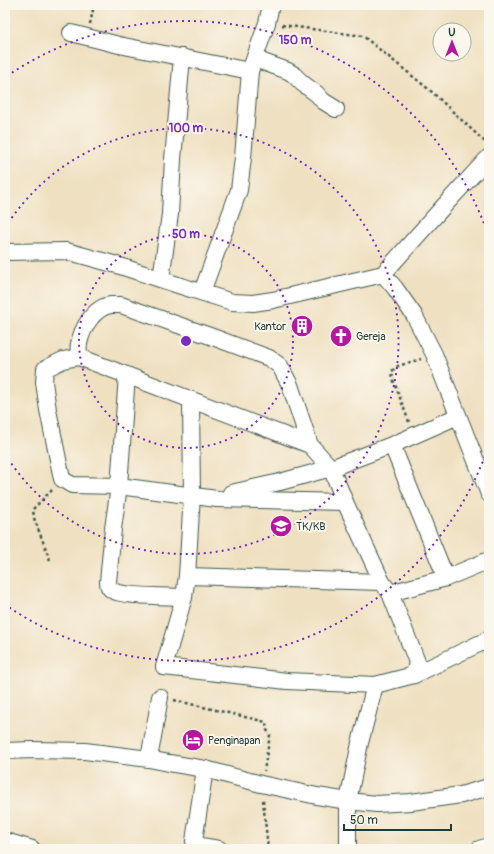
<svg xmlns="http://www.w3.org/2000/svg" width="494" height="854" viewBox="0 0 494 854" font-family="Pangolin,sans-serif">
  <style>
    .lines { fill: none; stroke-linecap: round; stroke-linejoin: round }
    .street-casing { stroke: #3e5549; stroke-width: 18 }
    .path { stroke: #3e5549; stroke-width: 2.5; stroke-dasharray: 3 3; stroke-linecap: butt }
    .street { stroke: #fff; stroke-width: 16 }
    .ring { fill: none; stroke: #7b2cbf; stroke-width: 2; stroke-dasharray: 2 4 }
    .labels { text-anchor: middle; stroke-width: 4; stroke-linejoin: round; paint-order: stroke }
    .poi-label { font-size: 11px; fill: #1f3d34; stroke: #fbf7ec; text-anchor: start }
    .centre { fill: #7b2cbf; stroke: #fbf7ec; stroke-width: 2 }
    .ring-label { font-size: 12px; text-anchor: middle; font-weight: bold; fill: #7b2cbf; stroke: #fbf7ec; stroke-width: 4; stroke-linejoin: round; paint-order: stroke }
  </style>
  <rect width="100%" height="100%" fill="#fbf7ec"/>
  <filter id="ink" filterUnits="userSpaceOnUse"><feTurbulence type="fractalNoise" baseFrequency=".025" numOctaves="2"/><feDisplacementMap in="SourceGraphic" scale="8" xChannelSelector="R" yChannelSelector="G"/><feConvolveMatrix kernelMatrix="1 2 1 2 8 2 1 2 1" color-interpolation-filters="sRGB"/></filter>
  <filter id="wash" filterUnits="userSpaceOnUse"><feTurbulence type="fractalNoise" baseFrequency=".012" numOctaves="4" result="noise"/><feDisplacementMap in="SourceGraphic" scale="16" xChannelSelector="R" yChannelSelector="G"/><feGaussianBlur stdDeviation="0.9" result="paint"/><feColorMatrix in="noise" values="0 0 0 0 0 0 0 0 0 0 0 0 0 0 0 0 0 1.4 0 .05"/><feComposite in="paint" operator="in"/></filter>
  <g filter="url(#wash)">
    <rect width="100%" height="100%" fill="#efe0c1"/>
  </g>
  <g filter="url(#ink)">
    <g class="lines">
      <g class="street-casing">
        <g id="street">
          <path d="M71,33L119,45L250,71"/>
          <path d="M255,59L288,71L293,74L302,83L317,94L323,101L336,109"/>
          <path d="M5,252L66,251L117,265L181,286L232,302L253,303L273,300L383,274L443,207L489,157"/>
          <path d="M383,274L395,288L414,315L434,354L489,494"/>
          <path d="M161,279L170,214L173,159L182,57"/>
          <path d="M202,292L239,190L243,158L250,71L267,23L271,5"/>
          <path d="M79,357L63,360L45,369L44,382L48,410L62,479L72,485L119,486L217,499L345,502"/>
          <path d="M127,375L119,486L113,529L108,582C108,585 109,588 112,590C121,597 171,596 184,597"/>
          <path d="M191,400L192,495L187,576L184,597L164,667L287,681L375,685L414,675"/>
          <path d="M310,445L79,357C79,352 78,348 79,344C82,328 94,307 111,305C114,305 118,305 121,305L210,336L269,358L280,366L290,385L310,445L331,468L345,502L382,582L390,593L417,662L414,675L489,639"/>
          <path d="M392,445L458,416"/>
          <path d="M231,493L280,482L331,468L392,445L446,578"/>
          <path d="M187,576L382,582"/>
          <path d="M390,593L446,578L489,560"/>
          <path d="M5,751L33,750L85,751L149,759L169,763L205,769L261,784L317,796L348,801L377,804L411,802L461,795L489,787"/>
          <path d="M149,759L160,697"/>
          <path d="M205,769L194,841L201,846L219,849"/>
          <path d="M5,841L32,849"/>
          <path d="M348,849V801L360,743L375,685"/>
          <path d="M479,849L489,846"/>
        </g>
      </g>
      <g class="path">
        <path d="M90,24L94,5"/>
        <path d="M282,25L363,36L432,92L486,143"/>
        <path d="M409,422L393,379L392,371L398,366L421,359"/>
        <path d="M50,560L34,518L33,509L52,490"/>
        <path d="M174,700L266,722L267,730L270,735L264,771"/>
        <path d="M263,800L268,849"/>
      </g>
      <use href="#street" class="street"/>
    </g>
  </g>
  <g class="ring">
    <circle cx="186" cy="341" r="107"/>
    <path d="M5 228A213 213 0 1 1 5 454"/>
    <path d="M489 445A320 320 0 0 1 7 606M7 76A320 320 0 0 1 489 237"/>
  </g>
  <defs>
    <g id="building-disc" transform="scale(1.15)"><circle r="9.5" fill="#b5179e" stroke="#fbf7ec"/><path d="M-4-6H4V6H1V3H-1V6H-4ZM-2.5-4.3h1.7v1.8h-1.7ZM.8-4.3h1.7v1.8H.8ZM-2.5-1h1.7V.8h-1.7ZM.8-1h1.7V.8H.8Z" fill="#fff"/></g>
    <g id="church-disc" transform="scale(1.15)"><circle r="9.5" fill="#b5179e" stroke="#fbf7ec"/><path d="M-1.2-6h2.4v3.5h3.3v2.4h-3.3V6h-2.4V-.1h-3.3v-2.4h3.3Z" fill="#fff"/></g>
    <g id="school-disc" transform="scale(1.15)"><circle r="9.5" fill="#b5179e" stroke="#fbf7ec"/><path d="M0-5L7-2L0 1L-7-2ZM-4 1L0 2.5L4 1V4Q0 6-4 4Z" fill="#fff"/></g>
    <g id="hotel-disc" transform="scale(1.15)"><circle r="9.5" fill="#b5179e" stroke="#fbf7ec"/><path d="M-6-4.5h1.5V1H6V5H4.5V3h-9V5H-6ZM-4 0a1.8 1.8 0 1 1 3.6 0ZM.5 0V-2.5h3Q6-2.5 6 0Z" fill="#fff"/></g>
  </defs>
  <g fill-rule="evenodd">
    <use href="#building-disc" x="302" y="326"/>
    <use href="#church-disc" x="341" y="336"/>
    <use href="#school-disc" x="281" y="526"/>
    <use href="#hotel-disc" x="193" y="740"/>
  </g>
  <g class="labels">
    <g class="poi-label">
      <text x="286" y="330" text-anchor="end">Kantor</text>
      <text x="356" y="340">Gereja</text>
      <text x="296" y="530">TK/KB</text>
      <text x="208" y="744">Penginapan</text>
    </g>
  </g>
  <circle cx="186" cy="341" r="6" class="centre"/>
  <g class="ring-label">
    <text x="295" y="44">150 m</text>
    <text x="186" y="132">100 m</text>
    <text x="186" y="238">50 m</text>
  </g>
  <rect width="494" height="854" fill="none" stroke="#fbf7ec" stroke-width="20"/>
  <g transform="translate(452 42)"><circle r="19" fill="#fbf7ec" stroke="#a3ada2"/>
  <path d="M0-3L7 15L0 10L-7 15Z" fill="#b5179e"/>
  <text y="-6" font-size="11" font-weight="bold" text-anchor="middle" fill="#1f3d34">U</text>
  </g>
  <path d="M344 824v6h107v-6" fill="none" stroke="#1f3d34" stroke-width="2"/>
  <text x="350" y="824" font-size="12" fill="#1f3d34" stroke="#fbf7ec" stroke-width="3" paint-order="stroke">50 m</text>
</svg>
